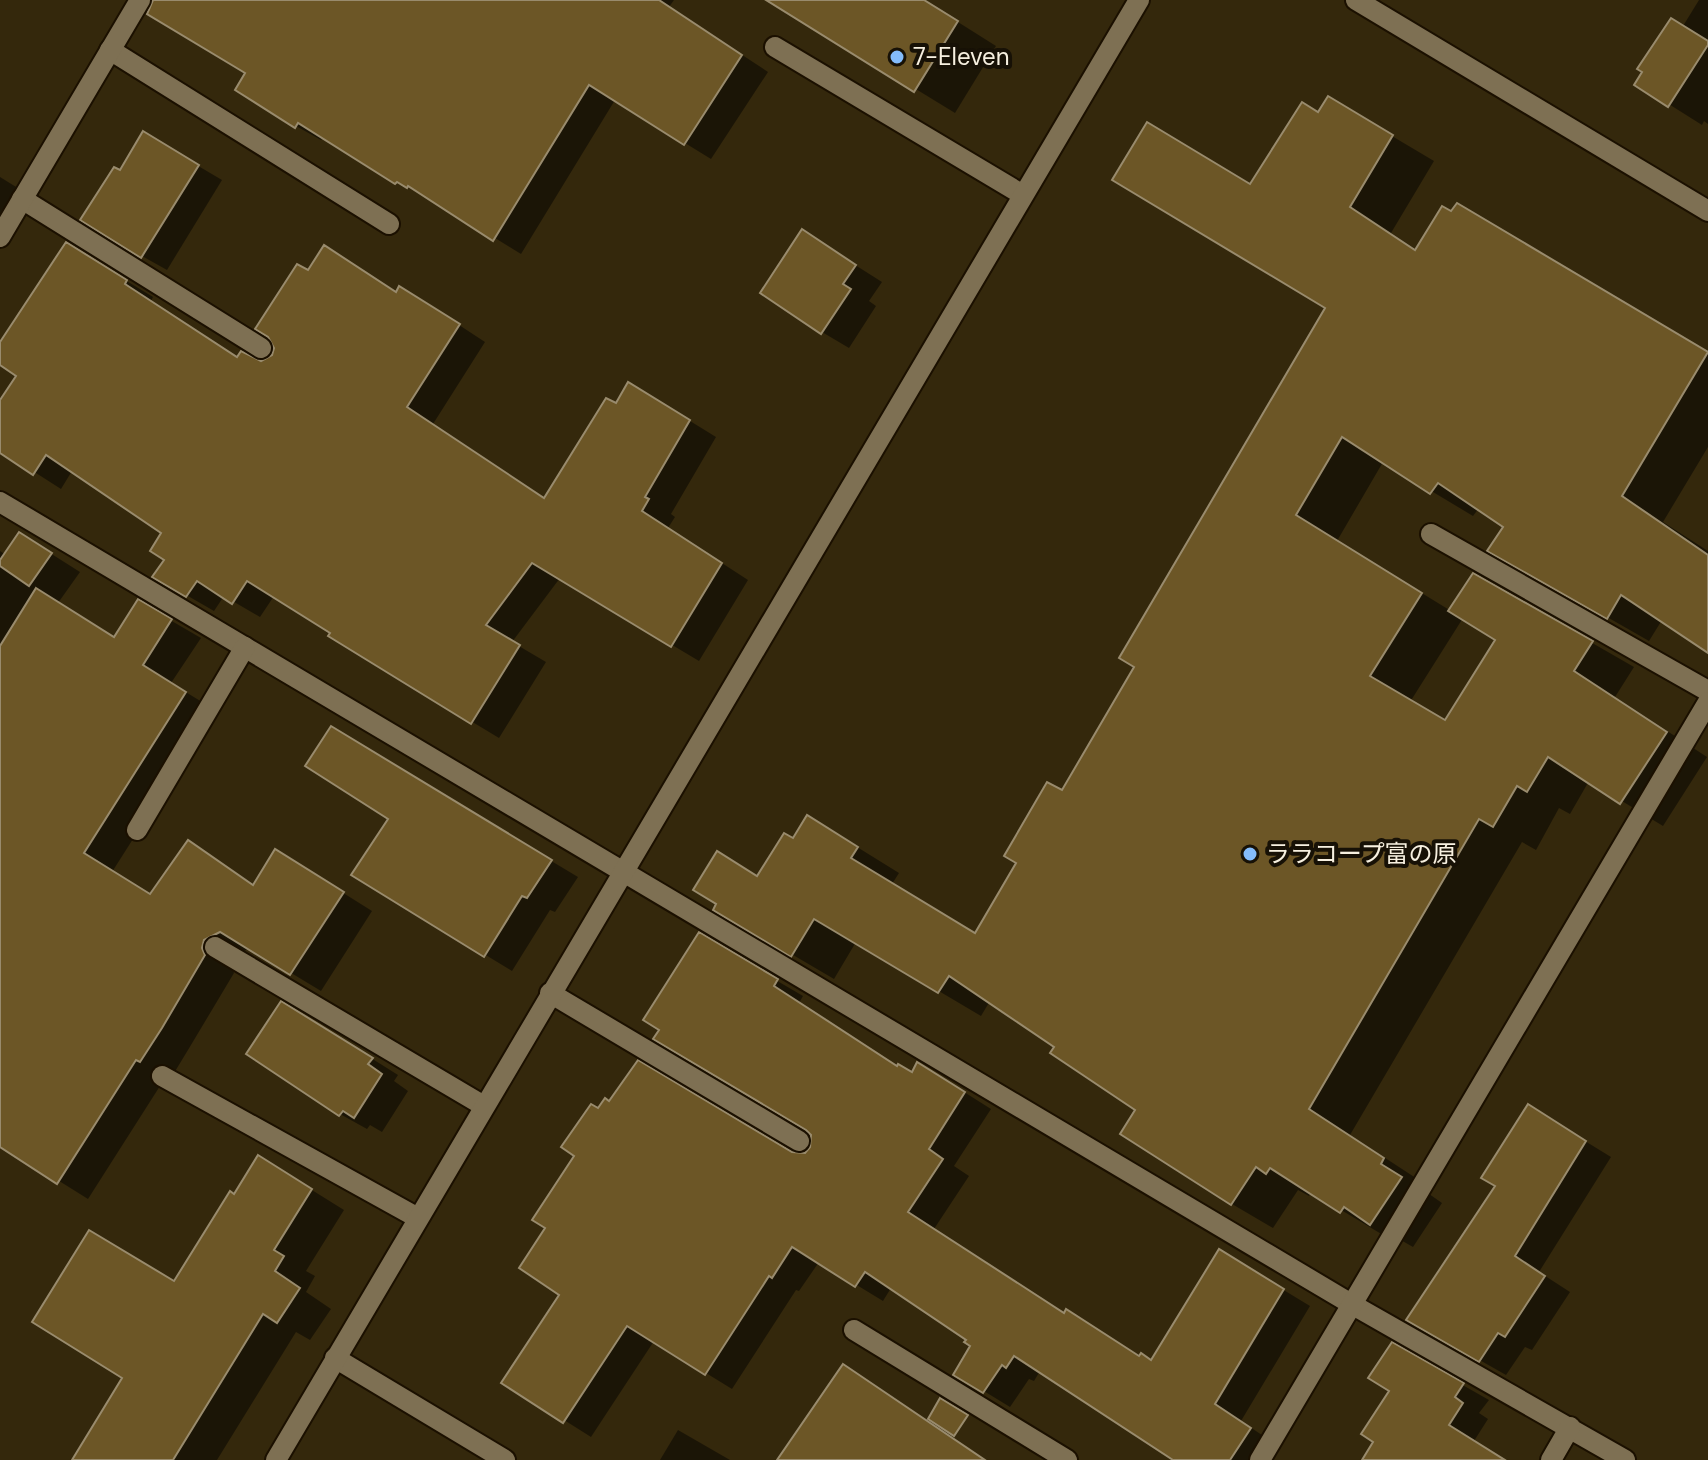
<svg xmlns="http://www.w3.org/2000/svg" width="1708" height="1460" viewBox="0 0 1708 1460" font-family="'DM Sans','Noto Sans JP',sans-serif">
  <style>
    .shadow { fill: #0007; fill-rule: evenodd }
    .building { fill: #6c5626; stroke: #998b6d; stroke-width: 2 }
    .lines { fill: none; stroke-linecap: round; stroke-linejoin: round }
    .service-casing { stroke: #1b1000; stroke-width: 24 }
    .minor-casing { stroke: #1b1000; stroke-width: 24 }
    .tertiary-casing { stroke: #1b1000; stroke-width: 24 }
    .service { stroke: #7e7053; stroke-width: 20 }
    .minor { stroke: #7e7053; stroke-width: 20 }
    .tertiary { stroke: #7e7053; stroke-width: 20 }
    .poi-dot { fill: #84bcfb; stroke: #171106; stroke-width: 3 }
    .labels { text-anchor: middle; stroke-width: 8; stroke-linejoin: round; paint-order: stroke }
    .poi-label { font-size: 24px; fill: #f7f0e0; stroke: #171106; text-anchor: start }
  </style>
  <rect width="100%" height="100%" fill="#34280c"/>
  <g class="shadow">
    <path d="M177,0H485L321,140L296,126Z"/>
    <path d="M550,0H674L669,7L768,72L711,159L615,100L521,254L422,193Z"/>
    <path d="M798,0H923L996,46L955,113L790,12Z"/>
    <path d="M1699,0H1708V124L1704,121L1702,125L1637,84L1683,26Z"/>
    <path d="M1317,114L1370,123L1434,161L1391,233L1417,250L1499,230L1708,354V447L1663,522L1708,551V650L1662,620L1649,641L1490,550L1505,526L1479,508L1473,516L1383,462L1337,541L1451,611L1474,575L1634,667L1615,697L1707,757L1663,826L1589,781L1570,814L1559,808L1536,850L1522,842L1350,1135L1425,1184L1422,1189L1442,1203L1413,1247L1385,1231L1383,1235L1311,1192L1309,1196L1298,1190L1273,1228L1232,1204L1138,1110L1057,1046L990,1001L981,1016L856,942L834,979L715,909L758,878L793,841L849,842L899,873L892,884L976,935L1137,666L1327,307L1251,186ZM1463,618L1497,640L1446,723L1410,702Z"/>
    <path d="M144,134L222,180L167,270L142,256L120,173Z"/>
    <path d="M0,177L21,190L0,222Z"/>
    <path d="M803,232L882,282L869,301L876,306L849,348L822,332Z"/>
    <path d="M92,260L153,297L151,301L239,358L261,363L273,357L308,273L397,293L427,304L485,342L433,424L546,499L617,406L656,400L716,437L671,514L675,517L668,528L748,580L699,661L560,578L512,642L546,662L499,738L330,636L332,633L274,596L260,617L224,596L214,611L155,577L166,559L164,532L72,471L61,489L0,450V404L19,375L0,363V346Z"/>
    <path d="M20,534L80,572L58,603L115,639L139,602L201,638L171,683L215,710L112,872L151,896L188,842L255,885L305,869L372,911L321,991L250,948L234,956L231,966L234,973L191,1045L171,1078L167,1075L88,1199L0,1144V551L6,555Z"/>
    <path d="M358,745L578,877L555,912L550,910L512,971L354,875L391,818Z"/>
    <path d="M699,935L803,996L799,1003L898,1067L913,1075L945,1080L991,1109L954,1166L969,1176L934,1229L1065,1315L1152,1362L1246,1267L1310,1306L1241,1421L1277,1445L1266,1460H1176L1040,1371L1034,1381L1029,1379L1010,1407L956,1374L973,1345L969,1339L891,1288L883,1301L819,1262L799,1291L796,1290L732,1389L654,1341L591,1437L504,1382L562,1294L548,1228L577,1156L599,1110L610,1103L793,1154L806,1155L814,1142Z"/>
    <path d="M309,1019L398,1075L394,1081L408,1091L382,1132L370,1125L367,1129L340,1114Z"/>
    <path d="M1554,1122L1611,1157L1539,1272L1570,1292L1532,1350L1525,1347L1506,1375L1409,1320L1498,1186Z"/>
    <path d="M291,1177L344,1210L306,1271L315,1276L306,1292L331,1309L310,1340L296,1332L217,1460H74L125,1377L175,1283L235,1197Z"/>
    <path d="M1392,1345L1489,1400L1479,1413L1488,1419L1474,1441L1504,1460H1364L1376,1442L1392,1390Z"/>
    <path d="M844,1367L871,1382L986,1460H801Z"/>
    <path d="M678,1430L730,1460H660Z"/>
  </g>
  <g class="building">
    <path d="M153,0H659L742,55L684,145L589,85L493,241L408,186L407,188L397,182L395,184L298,123L295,128L235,90L245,73L147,14Z"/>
    <path d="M766,0H924L958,21L914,92Z"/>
    <path d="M1671,18L1708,41V45L1668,107L1634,85L1642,72L1637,69Z"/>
    <path d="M1328,96L1393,135L1350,207L1415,250L1442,206L1451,211L1457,203L1708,352L1622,496L1708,555V653L1621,595L1607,619L1487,551L1503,527L1438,483L1430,494L1342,437L1296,515L1422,593L1370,676L1445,720L1495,640L1448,611L1473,573L1593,641L1574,671L1667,732L1620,804L1548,757L1527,792L1517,786L1493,827L1479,819L1309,1109L1384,1158L1381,1164L1402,1177L1370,1225L1344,1207L1340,1213L1270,1168L1266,1174L1256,1167L1231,1205L1120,1134L1135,1110L1050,1053L1054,1047L949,976L938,993L814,919L791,957L713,910L716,904L693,890L717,851L757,876L784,833L793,838L807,815L858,847L851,858L975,933L1016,863L1004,856L1047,782L1062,790L1134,667L1119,658L1325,308L1112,180L1147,122L1250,184L1302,102L1318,112Z"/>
    <path d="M143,131L199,165L141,258L80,220L114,167L120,170Z"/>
    <path d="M802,229L856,265L843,284L851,289L821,334L760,293Z"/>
    <path d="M66,242L127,280L125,284L237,357L241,351L261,361L272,355L274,348L268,337L255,329L297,264L308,270L324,245L396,292L399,286L460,324L407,407L544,498L606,398L616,403L628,382L690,420L645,497L649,499L642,511L722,563L671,647L532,563L486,625L520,645L471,724L328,636L330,633L247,581L232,604L197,581L186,597L152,577L164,560L150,551L161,533L46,455L33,475L0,453V400L16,376L0,365V342Z"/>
    <path d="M19,532L52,553L29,586L0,566V560Z"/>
    <path d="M36,588L114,637L138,599L172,619L143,665L186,692L84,853L150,894L188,840L253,885L275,849L344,892L290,975L220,932L204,940L202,948L205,955L162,1028L140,1062L136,1060L57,1184L0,1147V646Z"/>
    <path d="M331,726L552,860L527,898L522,896L484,957L351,875L388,819L305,766Z"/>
    <path d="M699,932L778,979L774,986L897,1066L898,1064L912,1072L917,1062L965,1092L929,1149L943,1159L908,1212L1064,1313L1066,1309L1139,1356L1141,1353L1151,1360L1219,1249L1284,1289L1215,1404L1251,1428L1230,1460H1173L1014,1356L1006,1368L1002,1365L983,1393L953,1375L970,1346L964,1342L966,1340L865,1272L855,1287L792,1247L772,1278L769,1276L705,1375L627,1326L563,1423L501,1383L559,1295L519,1268L545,1228L532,1220L574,1156L561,1147L591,1104L598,1108L605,1098L609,1101L638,1060L792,1152L805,1153L810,1147L811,1135L806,1130L653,1039L659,1030L643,1020Z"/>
    <path d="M281,1001L373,1058L368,1064L382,1074L354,1118L343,1111L339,1116L246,1054Z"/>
    <path d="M1528,1104L1586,1141L1515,1256L1545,1276L1505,1337L1498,1333L1479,1362L1406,1320L1495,1186L1481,1178Z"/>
    <path d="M258,1155L312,1189L274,1250L284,1256L275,1271L300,1288L277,1323L263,1314L173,1460H72L122,1378L32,1322L89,1230L174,1281L230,1191L234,1194Z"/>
    <path d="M1392,1342L1464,1383L1455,1397L1463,1403L1449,1425L1505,1460H1362L1373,1442L1361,1434L1389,1391L1368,1378Z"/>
    <path d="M843,1364L985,1460H777Z"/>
    <path d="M940,1398L968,1415L954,1436L928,1419Z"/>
  </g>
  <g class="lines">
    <g class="service-casing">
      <path id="service" d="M775,47L1023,195"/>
    </g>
    <g class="minor-casing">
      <g id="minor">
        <path d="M110,50L389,224"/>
        <path d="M22,199L261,348"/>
        <path d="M0,237L140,0"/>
        <path d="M0,502L1353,1305L1625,1460"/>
        <path d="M1431,534L1708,691"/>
        <path d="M137,830L245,647"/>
        <path d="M215,947L484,1106"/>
        <path d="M550,993L799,1141"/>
        <path d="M162,1076L418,1218"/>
        <path d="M854,1330L1067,1460"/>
        <path d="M335,1358L505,1460"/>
        <path d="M1260,1460L1708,702"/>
        <path d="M1551,1460L1570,1427"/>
      </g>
    </g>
    <g class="tertiary-casing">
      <g id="tertiary">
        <path d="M1356,0L1708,211"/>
        <path d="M276,1460L1139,0"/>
      </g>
    </g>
    <use href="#service" class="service"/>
    <use href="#minor" class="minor"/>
    <use href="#tertiary" class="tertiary"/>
  </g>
  <g class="poi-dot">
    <circle cx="897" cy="57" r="8"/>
    <circle cx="1250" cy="854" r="8"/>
  </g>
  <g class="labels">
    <g class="poi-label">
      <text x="913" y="65">7-Eleven</text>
      <text x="1266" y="862">ララコープ富の原</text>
    </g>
  </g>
</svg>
